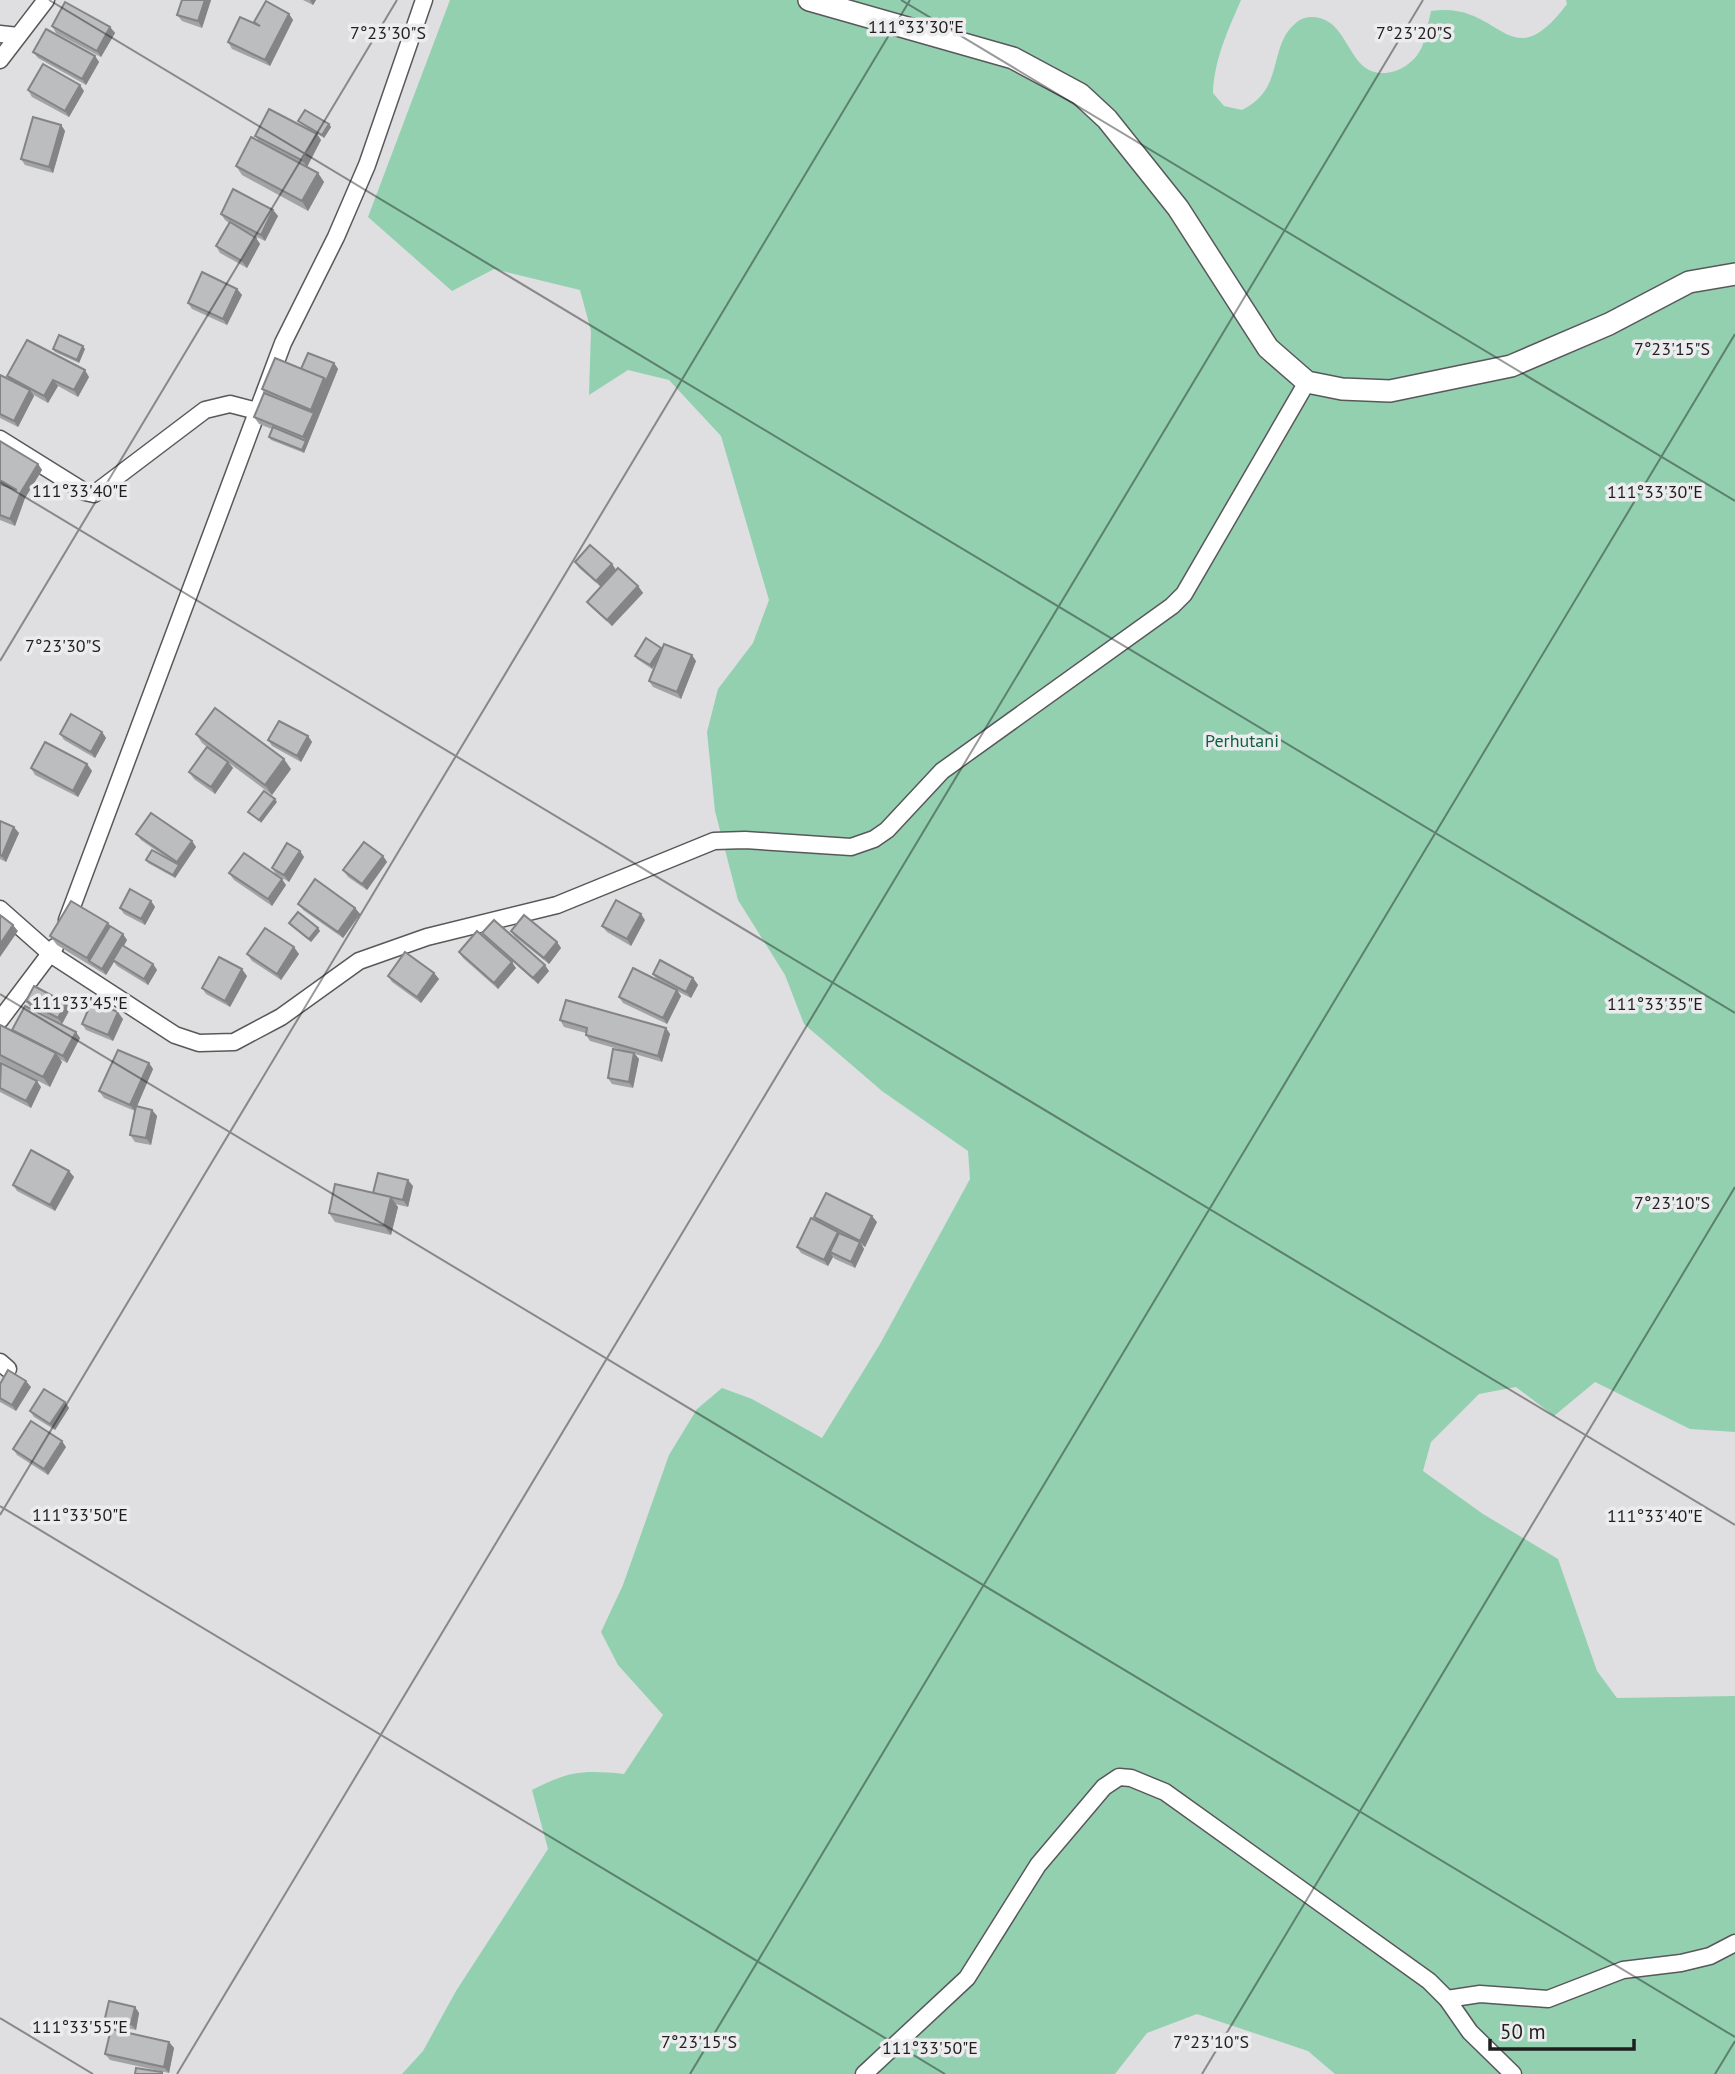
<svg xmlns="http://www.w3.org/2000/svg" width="1735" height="2074" viewBox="0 0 1735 2074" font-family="'PT Sans',sans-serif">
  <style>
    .green { fill: #92d0b0 }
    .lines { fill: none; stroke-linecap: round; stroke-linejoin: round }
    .minor-casing { stroke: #58585b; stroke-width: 19 }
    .tertiary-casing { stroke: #58585b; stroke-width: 24 }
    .minor { stroke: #fff; stroke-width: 16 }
    .tertiary { stroke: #fff; stroke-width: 21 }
    .wall { fill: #a2a3a4 }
    .shaded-wall { fill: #848486 }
    .building { fill: #bcbdbf; stroke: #848486; stroke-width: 2 }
    .ticks { fill: none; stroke: #1f1f20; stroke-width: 2; stroke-opacity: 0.45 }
    .labels { text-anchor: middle; stroke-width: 7; stroke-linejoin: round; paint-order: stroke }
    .park-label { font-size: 18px; fill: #0f6141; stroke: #ececef }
    .ticks-label { font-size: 18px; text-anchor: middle; fill: #1f1f20; stroke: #ececef; stroke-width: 7; stroke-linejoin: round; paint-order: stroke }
  </style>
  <rect width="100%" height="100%" fill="#dfdfe1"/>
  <path class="green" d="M450,0H1241C1228,30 1214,60 1213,93L1224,106L1242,110C1286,89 1267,45 1297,22C1305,15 1318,16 1327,21C1341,28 1349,51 1360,63C1378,83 1411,71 1422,47C1426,36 1428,23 1431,11C1503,0 1508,82 1567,4L1566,0H1735V1432L1690,1429L1595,1382L1554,1416L1516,1387L1479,1394L1431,1442L1423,1471L1483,1514L1558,1559L1597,1671L1617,1698L1735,1696V2074H1335L1308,2051L1197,2014L1147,2033L1115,2074H402L423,2051L456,1991L548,1849L532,1790C569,1771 583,1770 624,1774L663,1715L618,1665L601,1632L623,1585L669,1455L697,1409L722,1388L752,1399L822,1438L880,1344L970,1179L968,1151L882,1091L804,1024L785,975L738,900L715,811L707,732L718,689L753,643L769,600L721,436L669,380L628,370L589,395L591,331L580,290L494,269L452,291L368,217Z"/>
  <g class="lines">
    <g class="minor-casing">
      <g id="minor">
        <path d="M0,34L18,36"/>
        <path d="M0,60L46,0"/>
        <path d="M0,439L85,492L94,494L205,410L230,404L257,411"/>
        <path d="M0,909L52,955L175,1035L199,1043L234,1042L281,1017L359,961L427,937L557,905L714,841L745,840L851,847L874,839L887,830L942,771L1172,606L1184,594L1307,382"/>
        <path d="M67,920L283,343L336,237L367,165L424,0"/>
        <path d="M0,1020L55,947"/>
        <path d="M0,1362L8,1369"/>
        <path d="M1447,1999L1480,1994L1548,1999L1623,1970L1681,1963L1710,1956L1735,1943"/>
        <path d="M864,2074L967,1978L1038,1865L1104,1787L1119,1777L1131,1778L1165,1792L1429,1981L1447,1999L1470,2032L1513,2074"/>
      </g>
    </g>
    <g class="tertiary-casing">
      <path id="tertiary" d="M809,0L1013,58L1080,94L1107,119L1178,208L1268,348L1307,382L1342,389L1390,391L1511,366L1609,324L1689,282L1735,274"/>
    </g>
    <use href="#minor" class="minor"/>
    <use href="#tertiary" class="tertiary"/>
  </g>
  <g class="wall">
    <path d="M211,0L202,28L182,21L177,15Z"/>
    <path d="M303,0H316L313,5Z"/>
    <path d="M289,14L293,20L270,66L232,49L228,42L256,24L254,22Z"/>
    <path d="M52,26L110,27L115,33L101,57L56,33Z"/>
    <path d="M33,52L95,56L99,62L86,85L38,58Z"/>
    <path d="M28,90L84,91L69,117L32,97Z"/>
    <path d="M298,121L329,124L331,127L324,138L301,124Z"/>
    <path d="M61,125L65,131L53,173L25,165L21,159Z"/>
    <path d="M317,134L321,140L307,167L318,173L324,182L308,211L242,175L236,166L259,141L255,136Z"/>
    <path d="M273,210L278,216L265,241L233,225L256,238L260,244L247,268L220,253L216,246L229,223L225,220L221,214Z"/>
    <path d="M237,289L242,295L227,325L192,309L188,303Z"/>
    <path d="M53,349H85L79,363L55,352Z"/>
    <path d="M334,363L338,369L304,453L271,440L269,437L272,429L259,424L254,417L264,393L262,389L301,369Z"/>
    <path d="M0,375L10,380L7,376L89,377L78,397L58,386L48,403L32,394L34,396L18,427L0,418Z"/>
    <path d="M0,441L38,464L42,470L25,498L15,526L0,520V484L3,485L0,483Z"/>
    <path d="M575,562L612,564L616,570L638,586L643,593L612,626L592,608L587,602L601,587L579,568Z"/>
    <path d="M662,649L696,661L681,699L653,687L649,681L658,659L652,669L637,659L635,656Z"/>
    <path d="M102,732L106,738L95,758L64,740L60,734Z"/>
    <path d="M196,734L291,769L272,795L229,763L233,768L215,794L194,779L189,772L220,757L202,743Z"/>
    <path d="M308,736L312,742L301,762L272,746L268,740Z"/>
    <path d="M87,764L92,771L78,797L35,775L31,768Z"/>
    <path d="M0,821L19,833L6,862L0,859Z"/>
    <path d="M136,834L192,841L196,847L175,878L148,863L146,860L167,858L141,840Z"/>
    <path d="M300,851L304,857L289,882L276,874L272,868Z"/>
    <path d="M383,856L387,862L367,890L348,877L343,870Z"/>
    <path d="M229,873L286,885L272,906L234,880Z"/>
    <path d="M151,901L155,907L145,925L124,914L120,908Z"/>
    <path d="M298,904L355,908L360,914L343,938L303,910Z"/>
    <path d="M645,920L631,946L607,932L602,926Z"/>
    <path d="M289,923L318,928L320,931L311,942L291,926Z"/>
    <path d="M110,926L127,940L124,946L153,964L157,970L148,985L117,966L114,962L106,975L57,945L50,936Z"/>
    <path d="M511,931L557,942L561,948L549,964L515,937Z"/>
    <path d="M482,933L549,971L538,984L487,939Z"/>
    <path d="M459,952L516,968L498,989L463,958Z"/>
    <path d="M247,954H299L281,980L252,961Z"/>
    <path d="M434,973L439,979L421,1003L392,982L388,976Z"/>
    <path d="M653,974L693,978L698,985L691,998L677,991L681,996L667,1024L623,1003L619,997L670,987L657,980Z"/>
    <path d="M247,976L230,1007L206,994L202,988Z"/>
    <path d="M26,1001L66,1003L70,1009L62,1024L30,1007Z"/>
    <path d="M123,1019L113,1041L86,1030L82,1024Z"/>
    <path d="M560,1020L666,1028L670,1034L662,1062L635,1054L639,1059L633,1088L612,1084L608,1078L625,1051L590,1041L586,1035V1033L564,1027Z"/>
    <path d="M0,1025L13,1032L80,1038L67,1063L60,1059L62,1062L50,1087L0,1061Z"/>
    <path d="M149,1063L153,1069L137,1106L152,1110L157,1116L151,1145L135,1142L130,1135L135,1111L104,1098L99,1091Z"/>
    <path d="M0,1064L41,1087L31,1108L0,1092Z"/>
    <path d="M69,1171L74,1177L55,1211L17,1191L13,1185Z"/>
    <path d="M413,1186L408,1207L395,1204L398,1207L391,1235L335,1222L329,1213L374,1193Z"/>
    <path d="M814,1217L877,1222L865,1247L862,1245L864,1249L855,1268L835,1259L833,1257L828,1266L801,1253L797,1247L817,1221Z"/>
    <path d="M0,1384L31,1387L16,1411L0,1402Z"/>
    <path d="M65,1402L69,1408L55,1430L34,1417L30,1411Z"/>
    <path d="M66,1447L48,1475L17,1455L13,1449Z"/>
    <path d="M135,2007L139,2013L136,2030L110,2024L105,2018Z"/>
    <path d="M169,2042L174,2048L169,2073L110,2060L105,2054Z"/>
  </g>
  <g class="shaded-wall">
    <path d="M205,0H211L202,28L198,21Z"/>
    <path d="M310,0H316L313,5Z"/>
    <path d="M289,14L293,20L270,66L265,60Z"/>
    <path d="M110,27L115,33L101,57L97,51Z"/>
    <path d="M95,56L99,62L86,85L82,79Z"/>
    <path d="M80,85L84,91L69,117L65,111Z"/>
    <path d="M329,124L331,127L324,138L322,135Z"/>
    <path d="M61,125L65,131L53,173L49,167Z"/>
    <path d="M317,134L321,140L307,167L303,161Z"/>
    <path d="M318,173L324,182L308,211L302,201Z"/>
    <path d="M273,210L278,216L265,241L261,235Z"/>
    <path d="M256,238L260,244L247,268L242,261Z"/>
    <path d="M237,289L242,295L227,325L223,319Z"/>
    <path d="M83,346L85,349L79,363L77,360Z"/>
    <path d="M334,363L338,369L304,453L302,450L306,441L303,437L314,413L311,410L324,378Z"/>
    <path d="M85,370L89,377L78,397L74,390Z"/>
    <path d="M53,380L58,386L48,403L44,396Z"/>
    <path d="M30,390L34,396L18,427L14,421Z"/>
    <path d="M38,464L42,470L25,498L15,526L10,519L21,492Z"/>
    <path d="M612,564L616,570L601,587L596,581Z"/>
    <path d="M638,586L643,593L612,626L607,620Z"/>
    <path d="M661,648L663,651L652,669L650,665Z"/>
    <path d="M692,655L696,661L681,699L677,692Z"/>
    <path d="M102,732L106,738L95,758L91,752Z"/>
    <path d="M308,736L312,742L301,762L297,756Z"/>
    <path d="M284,759L291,769L272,795L265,785Z"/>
    <path d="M228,762L233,768L215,794L211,787Z"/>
    <path d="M87,764L92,771L78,797L73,791Z"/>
    <path d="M275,799L277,802L261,823L259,820Z"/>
    <path d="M14,827L19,833L6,862L2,856Z"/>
    <path d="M192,841L196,847L175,878L173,875L179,865L177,862Z"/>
    <path d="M300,851L304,857L289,882L284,875Z"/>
    <path d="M383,856L387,862L367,890L362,884Z"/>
    <path d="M282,879L286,885L272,906L268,899Z"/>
    <path d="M151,901L155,907L145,925L141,919Z"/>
    <path d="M355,908L360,914L343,938L338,932Z"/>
    <path d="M641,914L645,920L631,946L627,939Z"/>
    <path d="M108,923L114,933L89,961L93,967L87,958Z"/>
    <path d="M13,925L18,931L0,957V944Z"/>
    <path d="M318,928L320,931L311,942L309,939Z"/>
    <path d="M123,934L127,940L106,975L102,969Z"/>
    <path d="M557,942L561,948L549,964L544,958Z"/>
    <path d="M294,947L299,954L281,980L277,974Z"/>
    <path d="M512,962L516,968L498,989L494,983Z"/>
    <path d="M153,964L157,970L148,985L144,979Z"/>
    <path d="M545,965L549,971L538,984L533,978Z"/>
    <path d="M242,969L247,976L230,1007L225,1001Z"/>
    <path d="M434,973L439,979L421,1003L417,997Z"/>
    <path d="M693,978L698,985L691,998L686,992Z"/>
    <path d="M677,990L681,996L667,1024L663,1018Z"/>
    <path d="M66,1003L70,1009L62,1024L58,1018Z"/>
    <path d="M118,1012L123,1019L113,1041L108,1035Z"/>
    <path d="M666,1028L670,1034L662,1062L658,1056Z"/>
    <path d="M76,1032L80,1038L67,1063L63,1056Z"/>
    <path d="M56,1053L62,1062L50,1087L43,1077Z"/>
    <path d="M634,1053L639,1059L633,1088L629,1082Z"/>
    <path d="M149,1063L153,1069L135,1111L130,1105Z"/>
    <path d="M37,1081L41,1087L31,1108L26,1101Z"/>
    <path d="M152,1110L157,1116L151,1145L146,1138Z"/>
    <path d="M69,1171L74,1177L55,1211L50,1205Z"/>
    <path d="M408,1180L413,1186L408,1207L403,1200Z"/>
    <path d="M391,1197L398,1207L391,1235L384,1226Z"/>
    <path d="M872,1216L877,1222L865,1247L860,1241Z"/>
    <path d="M838,1232L842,1238L830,1252L833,1257L828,1266L824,1260Z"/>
    <path d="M860,1242L864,1249L855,1268L851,1262Z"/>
    <path d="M26,1381L31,1387L16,1411L12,1405Z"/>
    <path d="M65,1402L69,1408L55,1430L50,1424Z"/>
    <path d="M62,1441L66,1447L48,1475L44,1469Z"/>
    <path d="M135,2007L139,2013L136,2030L131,2024Z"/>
    <path d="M169,2042L174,2048L169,2073L164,2067Z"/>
  </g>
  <g class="building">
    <path d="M182,0H205L198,21L177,15Z"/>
    <path d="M266,1L289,14L265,60L228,42L240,17L260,26L254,22Z"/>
    <path d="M65,2L110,27L97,51L52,26Z"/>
    <path d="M46,29L95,56L82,79L33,52Z"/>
    <path d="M43,64L80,85L65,111L28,90Z"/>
    <path d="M269,109L317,134L303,161L255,136Z"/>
    <path d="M305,110L329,124L322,135L298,121Z"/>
    <path d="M33,117L61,125L49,167L21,159Z"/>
    <path d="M251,137L318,173L302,201L236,166Z"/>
    <path d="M233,189L273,210L261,235L221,214Z"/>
    <path d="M230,222L256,238L242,261L216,246Z"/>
    <path d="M202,272L237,289L223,319L188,303Z"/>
    <path d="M59,335L83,346L77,360L53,349Z"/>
    <path d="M27,340L85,370L74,390L53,380L44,396L7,376Z"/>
    <path d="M308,353L334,363L326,381L324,378L301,369Z"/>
    <path d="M275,358L324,378L311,410L262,389Z"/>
    <path d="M0,375L30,390L14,421L0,414Z"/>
    <path d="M264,393L314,413L303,437L254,417Z"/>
    <path d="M273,427L306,441L302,450L269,437Z"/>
    <path d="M0,441L38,464L21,492L10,519L0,515V484L17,490L0,480Z"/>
    <path d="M590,545L612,564L596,581L575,562Z"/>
    <path d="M618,568L638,586L607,620L587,602Z"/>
    <path d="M646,638L661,648L650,665L635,656Z"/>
    <path d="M664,644L692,655L677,692L649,681Z"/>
    <path d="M215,708L284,759L265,785L196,734Z"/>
    <path d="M71,714L102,732L91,752L60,734Z"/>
    <path d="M279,721L308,736L297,756L268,740Z"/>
    <path d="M45,742L87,764L73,791L31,768Z"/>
    <path d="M207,747L228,762L211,787L189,772Z"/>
    <path d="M264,791L275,799L259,820L248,812Z"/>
    <path d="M151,813L192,841L177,862L136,834Z"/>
    <path d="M0,821L14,827L2,856L0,855Z"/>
    <path d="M364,842L383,856L362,884L343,870Z"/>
    <path d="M287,843L300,851L284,875L272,868Z"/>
    <path d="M152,850L179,865L173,875L146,860Z"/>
    <path d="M244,853L282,879L268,899L229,873Z"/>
    <path d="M315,879L355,908L338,932L298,904Z"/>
    <path d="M130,889L151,901L141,919L120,908Z"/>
    <path d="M616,900L641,914L627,939L602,926Z"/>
    <path d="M71,901L108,923L87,958L50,936Z"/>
    <path d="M298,912L318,928L309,939L289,923Z"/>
    <path d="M0,915L13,925L0,944Z"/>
    <path d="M524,915L557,942L544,958L511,931Z"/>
    <path d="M494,920L545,965L533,978L482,933Z"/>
    <path d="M110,926L123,934L102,969L89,961Z"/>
    <path d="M265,928L294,947L277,974L247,954Z"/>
    <path d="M477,931L512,962L494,983L459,952Z"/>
    <path d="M122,945L153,964L144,979L113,960Z"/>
    <path d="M405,952L434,973L417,997L388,976Z"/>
    <path d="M219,957L242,969L225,1001L202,988Z"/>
    <path d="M660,960L693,978L686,992L653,974Z"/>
    <path d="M633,968L677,990L663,1018L619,997Z"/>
    <path d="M34,986L66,1003L58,1018L26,1001Z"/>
    <path d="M566,1000L666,1028L658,1056L586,1035L587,1028L560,1020Z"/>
    <path d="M92,1001L118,1012L108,1035L82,1024Z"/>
    <path d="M25,1006L76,1032L63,1056L12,1030Z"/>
    <path d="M0,1025L56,1053L43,1077L0,1055Z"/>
    <path d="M613,1049L634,1053L629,1082L608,1078Z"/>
    <path d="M118,1050L149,1063L130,1105L99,1091Z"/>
    <path d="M1,1063L37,1081L26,1101L0,1088Z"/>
    <path d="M136,1106L152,1110L146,1138L130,1135Z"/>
    <path d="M31,1150L69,1171L50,1205L13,1185Z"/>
    <path d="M378,1173L408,1180L403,1200L373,1193Z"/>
    <path d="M335,1184L391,1197L384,1226L329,1213Z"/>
    <path d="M826,1193L872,1216L860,1241L814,1217Z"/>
    <path d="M811,1218L838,1232L824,1260L797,1247Z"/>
    <path d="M839,1233L860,1242L851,1262L830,1252Z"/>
    <path d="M8,1370L26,1381L12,1405L0,1398V1384Z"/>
    <path d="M44,1389L65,1402L50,1424L30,1411Z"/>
    <path d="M31,1421L62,1441L44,1469L13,1449Z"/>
    <path d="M109,2001L135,2007L131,2024L105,2018Z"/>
    <path d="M111,2029L169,2042L164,2067L105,2054Z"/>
    <path d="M136,2068L162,2072V2074H135Z"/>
  </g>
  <path class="ticks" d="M49,0L1735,1013M901,0L1735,501M0,482L1735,1525M0,661L397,0M0,994L1735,2037M0,1506L945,2074M0,1515L910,0M0,2018L93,2074M177,2074L1423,0M690,2074L1735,334M1202,2074L1735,1187M1715,2074L1735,2041"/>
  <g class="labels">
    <g class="park-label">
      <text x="1242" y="747">Perhutani</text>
    </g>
  </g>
  <g class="ticks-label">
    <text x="916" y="33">111°33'30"E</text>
    <text x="1414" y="39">7°23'20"S</text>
    <text x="388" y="39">7°23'30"S</text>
    <text x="1672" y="355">7°23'15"S</text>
    <text x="80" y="497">111°33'40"E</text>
    <text x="1655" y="498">111°33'30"E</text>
    <text x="63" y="652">7°23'30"S</text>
    <text x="80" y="1009">111°33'45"E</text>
    <text x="1655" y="1010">111°33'35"E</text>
    <text x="1672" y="1209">7°23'10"S</text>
    <text x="80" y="1521">111°33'50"E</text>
    <text x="1655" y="1522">111°33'40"E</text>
    <text x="80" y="2033">111°33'55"E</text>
    <text x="699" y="2048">7°23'15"S</text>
    <text x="1211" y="2048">7°23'10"S</text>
    <text x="930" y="2054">111°33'50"E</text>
  </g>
  <path d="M1490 2039v10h144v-10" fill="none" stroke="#1f1f20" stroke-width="3.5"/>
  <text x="1500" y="2039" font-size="21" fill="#1f1f20" stroke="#ececef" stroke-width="5" paint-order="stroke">50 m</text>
</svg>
